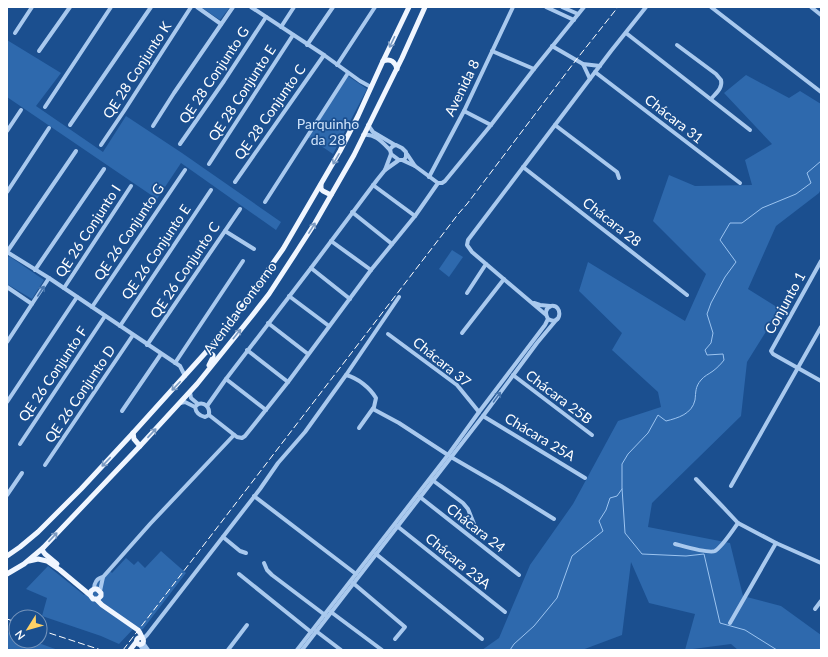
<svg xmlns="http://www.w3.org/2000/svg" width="828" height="657" viewBox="0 0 828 657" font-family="Lato,sans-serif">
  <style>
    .green { fill: #2e69ad }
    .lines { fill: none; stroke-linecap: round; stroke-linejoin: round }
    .stream { stroke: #9cc4f0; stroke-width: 1 }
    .minor { stroke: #a9c9ee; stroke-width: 4 }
    .major { stroke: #f0f6ff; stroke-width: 5 }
    .rail { stroke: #fff; stroke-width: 1; stroke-dasharray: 7 3; stroke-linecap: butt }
    .oneway { stroke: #7b9ac1 }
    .oneway2 { stroke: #4674ac }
    .labels { text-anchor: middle; stroke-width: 3.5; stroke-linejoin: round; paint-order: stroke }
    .street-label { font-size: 14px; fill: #fff; stroke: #1b4f8f }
    .park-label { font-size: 14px; fill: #cfe3fa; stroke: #1b4f8f }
  </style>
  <rect width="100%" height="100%" fill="#1b4f8f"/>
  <g class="green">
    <path d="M201,7H230L220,20Z"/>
    <path d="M7,40L61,73L36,106L103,152L126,116L182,153L281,222L276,230L181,163L157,199L7,97Z"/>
    <path d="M746,75L789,98L800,91L821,104V189L819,193L776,226L748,289L780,309L747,362L741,416L652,503L648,527L730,543L743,596L781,606L821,635V650H738L731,644L685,650L695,614L649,603L631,562L622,635L582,650H482L499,638L530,565L573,504L618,421L661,407L658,392L612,350L622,333L579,291L588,262L685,321L706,274L653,221L669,175L695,186L752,185L745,160L772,144L724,93Z"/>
    <path d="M348,76L367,89L333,154L308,137Z"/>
    <path d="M452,250L463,257L449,277L439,269Z"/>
    <path d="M9,256L44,280L32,299L7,284V259Z"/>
    <path d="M161,551L186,573L143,629L141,630L135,627L119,644L101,636L42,616L47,598L26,589L48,566L84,595L108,569L112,573L126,558L134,565L138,561L145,568Z"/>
    <path d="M7,632L16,635V641H33L58,650H7Z"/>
  </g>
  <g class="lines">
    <g class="stream">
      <path d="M510,650L514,644L534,626L557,598L572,556L603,531L599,521L606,510L610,498L617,496L622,489"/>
      <path d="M777,650L745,630L720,623L704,554L686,556L642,554L625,533L622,488V464L628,454L648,433L658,415L666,421C678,418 692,414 695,400C696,392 695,387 701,380C704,376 709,374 713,371C717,368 721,364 724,360L723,354L707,355L705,350L711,343L713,333L707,314L711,303L725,277L736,262L720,240L730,223H742L762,208L796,194L811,183L807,173L821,161"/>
    </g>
    <g class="minor">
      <path d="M197,7L221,24"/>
      <path d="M251,7L324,55L360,81L371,87"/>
      <path d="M546,7L574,20"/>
      <path d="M562,7L578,14"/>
      <path d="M711,7L821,92"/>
      <path d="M811,7L821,15"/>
      <path d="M281,27L294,7"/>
      <path d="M15,33L32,7"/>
      <path d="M626,33L750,130"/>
      <path d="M307,45L333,7"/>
      <path d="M677,45L716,74L721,80C723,88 716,93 711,99"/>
      <path d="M552,46L583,64L600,66"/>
      <path d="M39,51L70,7"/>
      <path d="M492,51L534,69"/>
      <path d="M583,64L590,79"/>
      <path d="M337,65L375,7"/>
      <path d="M595,72L740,183"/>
      <path d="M45,107L111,7"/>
      <path d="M464,111L491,125"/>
      <path d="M70,125L151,7"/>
      <path d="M368,125L373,132L395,145"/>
      <path d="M555,125L617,172L619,178"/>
      <path d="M153,126L174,93L233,7"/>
      <path d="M7,131L21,110"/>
      <path d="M363,135C375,133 383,143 390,150"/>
      <path d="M180,144L224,81L266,17"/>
      <path d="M101,145L124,111L191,7"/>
      <path d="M396,145L402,148L406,152V157L404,160H399L391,154L390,149L393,146Z"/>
      <path d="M407,154L415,166"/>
      <path d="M402,160L415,166L438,183H442L445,181L491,125L534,69L584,7"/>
      <path d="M209,164L293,35"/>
      <path d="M523,167L687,295"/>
      <path d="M385,170L391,154"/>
      <path d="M429,177L464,111L513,7"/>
      <path d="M235,182L324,55"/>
      <path d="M373,185L415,216"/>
      <path d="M7,192L49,128"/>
      <path d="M265,202L348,73"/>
      <path d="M352,212L392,244"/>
      <path d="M225,231L254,249"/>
      <path d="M331,241L371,270"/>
      <path d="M7,252L49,278L180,366L185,376"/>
      <path d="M7,252L76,151"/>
      <path d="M821,261L771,351L773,354L821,381"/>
      <path d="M311,268L350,299"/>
      <path d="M35,270L104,169"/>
      <path d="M7,287L32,304"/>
      <path d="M64,288L131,186"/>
      <path d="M467,293L486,264"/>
      <path d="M289,296L329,326"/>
      <path d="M534,303L540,305L550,306"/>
      <path d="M92,307L185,170"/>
      <path d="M545,314L472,252L467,245L468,240L611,51L646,7"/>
      <path d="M268,323L308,354"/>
      <path d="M120,326L211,190"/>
      <path d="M462,333L504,279"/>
      <path d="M388,334L457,385L479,412"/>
      <path d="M7,342L49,278"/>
      <path d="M147,345L240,209"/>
      <path d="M247,350L288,382"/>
      <path d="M175,363L243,261"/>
      <path d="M346,375C358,378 370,388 376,398L374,407L359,428"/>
      <path d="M513,375L592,435"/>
      <path d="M226,379L266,410"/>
      <path d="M190,392L191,398L198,404"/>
      <path d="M7,402L77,297"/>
      <path d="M180,403L185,402L195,407C196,413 200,416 205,417L209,415C210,407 205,402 198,404L195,407"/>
      <path d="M207,406L226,379L311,268L377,180L385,170L399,160"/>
      <path d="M373,409L399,423L448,455"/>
      <path d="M122,411L161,354"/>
      <path d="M209,415L237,437L242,438L245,436L288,382L371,270L415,216L438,183"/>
      <path d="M483,416L585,478"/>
      <path d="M20,444L105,316"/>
      <path d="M451,457L501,486L554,519"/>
      <path d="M45,465L133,335"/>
      <path d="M431,479L463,503L468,509L474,524"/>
      <path d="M696,479L722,506L738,523L776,543L821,563"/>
      <path d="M731,486L821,327"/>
      <path d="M7,495L22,473"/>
      <path d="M254,496L356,574"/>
      <path d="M420,497L519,575"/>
      <path d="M397,526L505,612"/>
      <path d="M223,537L240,551L246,553"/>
      <path d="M675,544C683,546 709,554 715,551C722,547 733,530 738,523"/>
      <path d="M376,554L482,639"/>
      <path d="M264,563L267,570L272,575L325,615"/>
      <path d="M239,574L311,632"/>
      <path d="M353,583L405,627L395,639"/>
      <path d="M94,589C94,583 97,578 103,577L150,524L234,435"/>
      <path d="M100,591L103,577"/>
      <path d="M815,609L821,601"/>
      <path d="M331,612L382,650"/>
      <path d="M730,623L776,543"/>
      <path d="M316,631L341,650"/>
      <path d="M143,639L147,635L260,489L278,463L305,432L346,375L399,297"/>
      <path d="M143,643L148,650"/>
      <path d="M140,644L141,647L146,650"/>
      <path d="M228,650L247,625"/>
      <path d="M297,650L448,455L479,412L545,325L548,319C545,314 545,308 551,306C563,304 562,327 548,319"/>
      <path d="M302,650L483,416L537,343L557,319"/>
    </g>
    <g class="major">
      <path d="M383,61C391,58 395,62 397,69"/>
      <path d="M321,185V189L323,191L331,195"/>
      <path d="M207,351L213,355V357L209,365"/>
      <path d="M133,433L134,439L140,446"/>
      <path d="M43,548L42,550L45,554L57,564"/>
      <path d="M7,556L20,547L38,532L81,489L133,433L207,351L239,311L283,249L340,151L358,116L383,61L409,7"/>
      <path d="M29,561L38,559L47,561L60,570L90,595L93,599H98L101,596V593L97,589H94L91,591L90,595"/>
      <path d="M7,574L24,564L43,548L140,446L197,384L251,317L269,294L297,251L315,223L354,155L402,58L425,7"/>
      <path d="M97,600L102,605L138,630L140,633L142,637"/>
      <circle cx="140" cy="641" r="3.5"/>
      <path d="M130,650L137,641"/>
    </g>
    <g class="rail">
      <path d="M7,619L16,622"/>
      <path d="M40,630L101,650"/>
      <path d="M123,650L459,213L467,204L576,60L618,7"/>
    </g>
  </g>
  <defs><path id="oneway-shaft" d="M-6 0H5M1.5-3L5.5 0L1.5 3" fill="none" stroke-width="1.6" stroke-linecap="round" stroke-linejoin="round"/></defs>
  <g class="oneway">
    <use href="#oneway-shaft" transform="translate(392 42) rotate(116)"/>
    <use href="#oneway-shaft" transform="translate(336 159) rotate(120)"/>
    <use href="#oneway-shaft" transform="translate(312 228) rotate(-58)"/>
    <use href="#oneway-shaft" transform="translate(237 334) rotate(-51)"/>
    <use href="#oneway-shaft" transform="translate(176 386) rotate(134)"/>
    <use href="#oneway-shaft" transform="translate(152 433) rotate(-47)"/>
    <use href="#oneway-shaft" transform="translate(106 462) rotate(134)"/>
    <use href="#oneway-shaft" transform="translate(53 537) rotate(-47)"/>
  </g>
  <g class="oneway2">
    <use href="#oneway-shaft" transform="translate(41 291) rotate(-57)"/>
    <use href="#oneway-shaft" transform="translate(497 397) rotate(-54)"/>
  </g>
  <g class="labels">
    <g class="street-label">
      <text transform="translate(137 70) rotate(-57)" y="5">QE 28 Conjunto K</text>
      <text transform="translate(214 75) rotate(-56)" y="5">QE 28 Conjunto G</text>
      <text transform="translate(462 88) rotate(-64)" y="5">Avenida 8</text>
      <text transform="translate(242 93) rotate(-57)" y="5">QE 28 Conjunto E</text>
      <text transform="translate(270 112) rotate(-55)" y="5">QE 28 Conjunto C</text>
      <text transform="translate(674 119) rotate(38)" y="5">Chácara 31</text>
      <text transform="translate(612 222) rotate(38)" y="5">Chácara 28</text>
      <text transform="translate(88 231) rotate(-57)" y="5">QE 26 Conjunto I</text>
      <text transform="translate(129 232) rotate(-56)" y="5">QE 26 Conjunto G</text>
      <text transform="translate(156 252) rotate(-56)" y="5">QE 26 Conjunto E</text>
      <text transform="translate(185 270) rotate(-56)" y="5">QE 26 Conjunto C</text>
      <text transform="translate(785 303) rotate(-61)" y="5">Conjunto 1</text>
      <text transform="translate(240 308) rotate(-53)" y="5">Avenida Contorno</text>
      <text transform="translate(442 362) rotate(39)" y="5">Chácara 37</text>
      <text transform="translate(53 374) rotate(-56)" y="5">QE 26 Conjunto F</text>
      <text transform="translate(80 394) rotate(-56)" y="5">QE 26 Conjunto D</text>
      <text transform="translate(559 397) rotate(37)" y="5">Chácara 25B</text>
      <text transform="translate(540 437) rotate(31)" y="5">Chácara 25A</text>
      <text transform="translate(476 528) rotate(38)" y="5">Chácara 24</text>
      <text transform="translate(458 561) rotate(39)" y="5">Chácara 23A</text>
    </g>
    <g class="park-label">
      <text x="328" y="129">Parquinho<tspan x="328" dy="16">da 28</tspan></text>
    </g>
  </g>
  <rect width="828" height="657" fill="none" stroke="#ffffff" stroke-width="16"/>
  <g transform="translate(28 629) rotate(233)"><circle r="19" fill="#1b4f8f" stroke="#7695bc"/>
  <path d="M0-3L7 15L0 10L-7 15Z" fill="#ffd166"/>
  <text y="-6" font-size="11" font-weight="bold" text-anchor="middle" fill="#ffffff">N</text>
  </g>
</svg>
